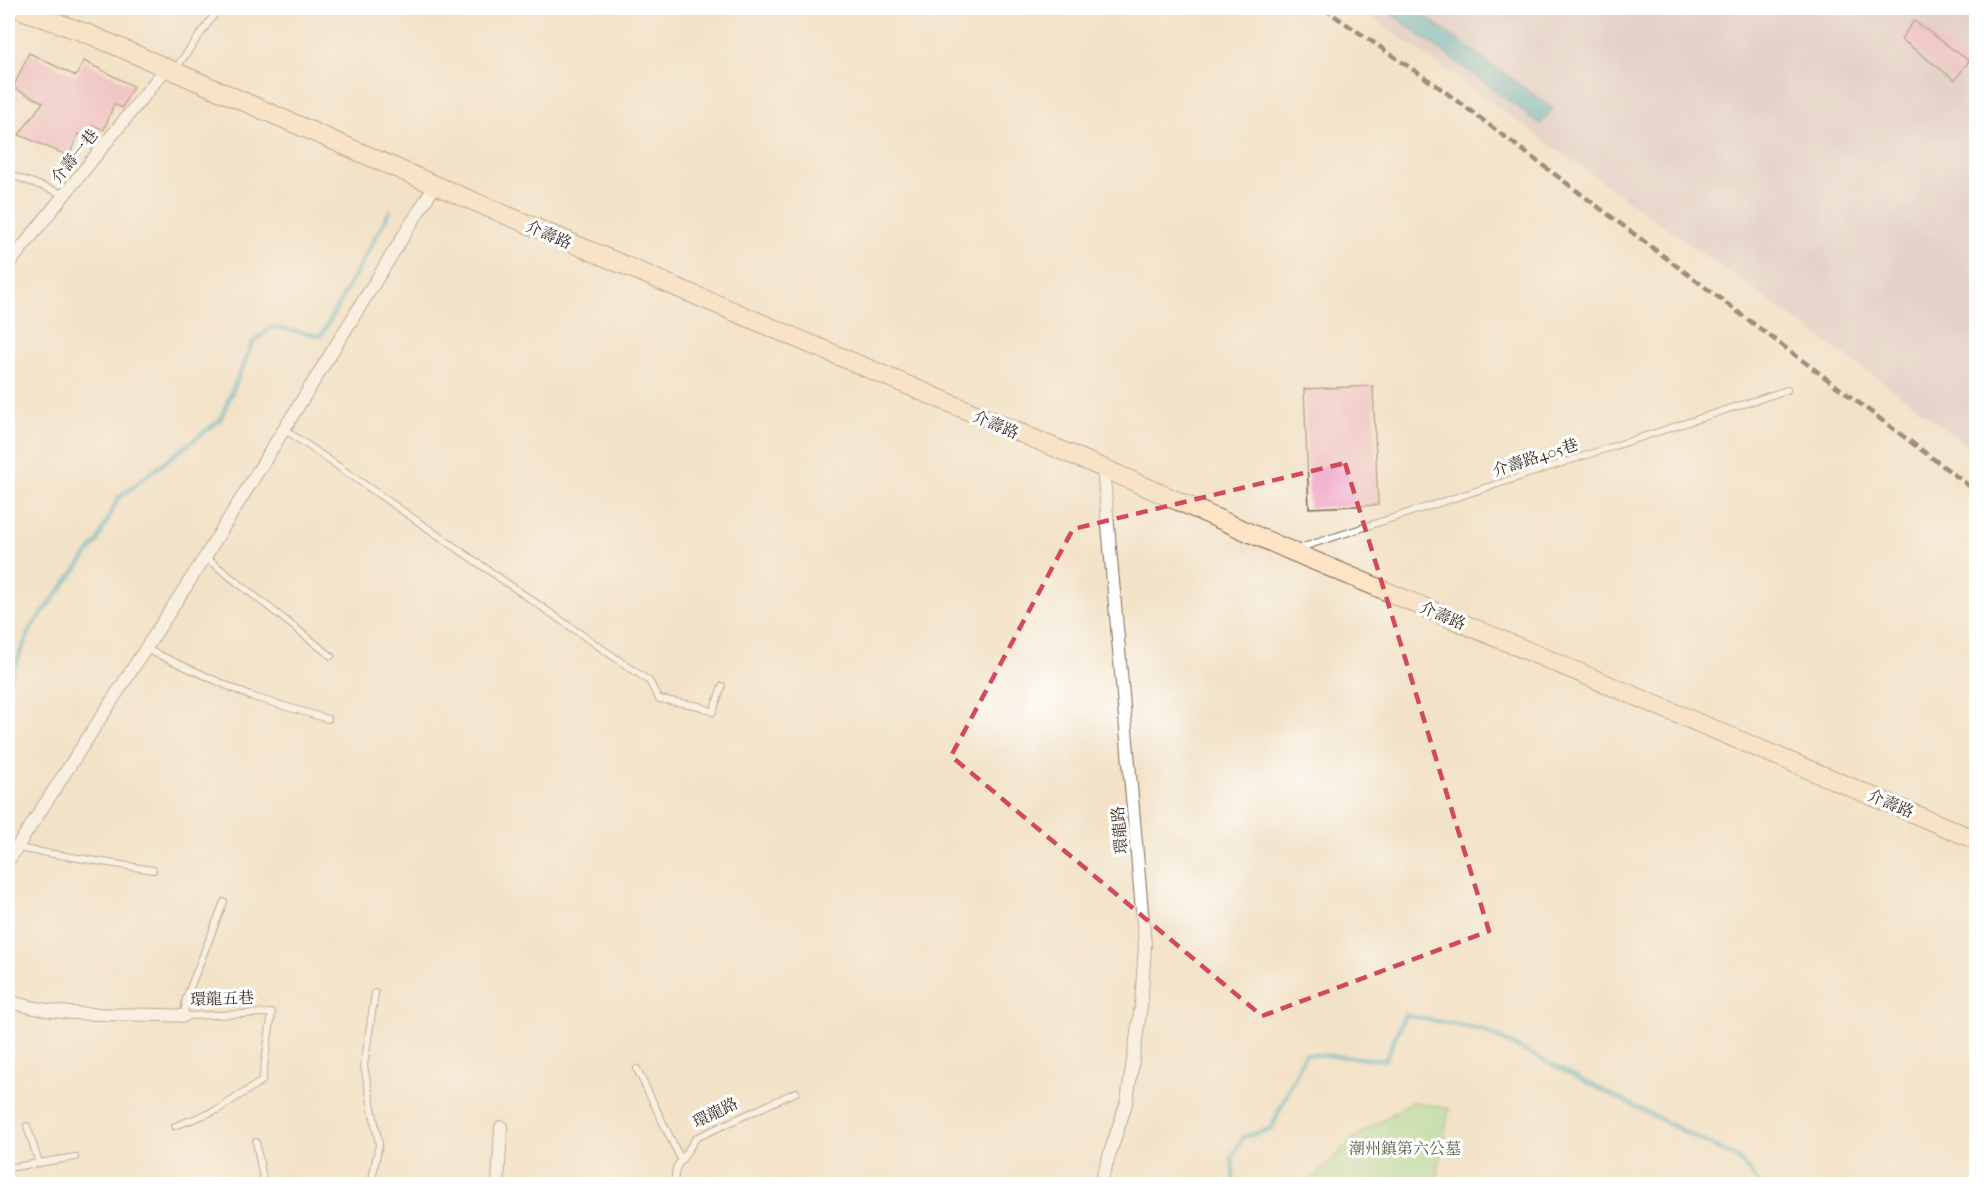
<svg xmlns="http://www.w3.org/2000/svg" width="1984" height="1192" viewBox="0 0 1984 1192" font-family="'IM FELL French Canon','Noto Serif TC',serif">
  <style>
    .industrial { fill: #d2bdc8 }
    .green { fill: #99dd95; stroke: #6a845a; stroke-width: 1.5 }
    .water { fill: #41aac1; stroke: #3e6a70; stroke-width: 1.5 }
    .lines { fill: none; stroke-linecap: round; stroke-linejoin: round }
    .stream { stroke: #41aac1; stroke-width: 4.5 }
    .building { fill: #eda1c2 }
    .service-casing { stroke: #7b6a59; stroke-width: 8 }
    .minor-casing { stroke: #7b6a59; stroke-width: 14 }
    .secondary-casing { stroke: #7b6a59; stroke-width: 20 }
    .service { stroke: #fff; stroke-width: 6 }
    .minor { stroke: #fff; stroke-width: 12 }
    .secondary { stroke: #fee4c5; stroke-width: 18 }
    .rail { stroke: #3b2a1e; stroke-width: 4.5; stroke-dasharray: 9 4.5; stroke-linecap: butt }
    .marked { fill: none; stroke: #d1495b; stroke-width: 4.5; stroke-dasharray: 12 8; stroke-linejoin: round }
    .labels { text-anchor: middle; stroke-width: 6; stroke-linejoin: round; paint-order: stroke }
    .street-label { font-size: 16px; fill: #3b2a1e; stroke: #fff }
    .park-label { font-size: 16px; fill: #576042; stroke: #fff }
  </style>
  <rect width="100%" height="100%" fill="#fff"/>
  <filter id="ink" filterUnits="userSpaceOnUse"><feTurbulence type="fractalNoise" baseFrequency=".0167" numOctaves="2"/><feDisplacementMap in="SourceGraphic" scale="12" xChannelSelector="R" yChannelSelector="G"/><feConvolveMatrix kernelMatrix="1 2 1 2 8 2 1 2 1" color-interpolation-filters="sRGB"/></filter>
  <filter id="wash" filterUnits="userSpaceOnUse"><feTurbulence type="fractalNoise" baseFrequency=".008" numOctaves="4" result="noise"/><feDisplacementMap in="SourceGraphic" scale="24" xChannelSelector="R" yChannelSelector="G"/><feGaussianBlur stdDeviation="1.35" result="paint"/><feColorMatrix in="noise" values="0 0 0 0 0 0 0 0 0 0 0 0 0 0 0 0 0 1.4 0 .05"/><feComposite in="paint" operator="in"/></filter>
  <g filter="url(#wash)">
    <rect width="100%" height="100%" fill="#f2e2c7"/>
    <path class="industrial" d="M1359,8H1976V452L1916,406Z"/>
    <path class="green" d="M1411,1102L1449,1108L1436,1184H1307L1354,1138Z"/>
    <path class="water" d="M1383,8H1413L1553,109L1540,124Z"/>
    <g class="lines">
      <g class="stream">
        <path d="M8,682L31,628L97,542L118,498L220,420L253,342L272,327L321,336L390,211"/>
        <path d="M1234,1184L1232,1157L1243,1137L1271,1129L1305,1054L1385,1060L1405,1015L1483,1030L1737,1158L1760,1184"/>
      </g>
    </g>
    <g id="blocks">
      <g class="building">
        <path d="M1914,21L1969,61L1955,80L1901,39Z"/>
        <path d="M29,53L76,76L84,61L133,86L122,108L114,104L104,130L93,125L88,138L78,134L69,156L19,135L43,102L13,88Z"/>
        <path d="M1373,386L1378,505L1309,508L1304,389Z"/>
      </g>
    </g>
  </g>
  <g filter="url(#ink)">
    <use href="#blocks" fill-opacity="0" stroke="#7b6a59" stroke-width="1.5"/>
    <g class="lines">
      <g class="service-casing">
        <g id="service">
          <path d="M176,68L219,8"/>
          <path d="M8,174L64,194"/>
          <path d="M284,429L649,681L659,699L699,706L713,712L722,686"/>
          <path d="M1297,549L1787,390"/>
          <path d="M205,557L331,656"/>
          <path d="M146,649L250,696L328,719"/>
          <path d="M16,848L153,870"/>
          <path d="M637,1069L681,1160"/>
          <path d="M27,1126L39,1163"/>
          <path d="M175,1126L217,1110L262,1081L272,1013L184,1016L186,998L224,902"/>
          <path d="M256,1142L264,1184"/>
          <path d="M8,1168L75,1157"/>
          <path d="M371,1184L379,1144L364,1066L375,993"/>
          <path d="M674,1184L676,1168L696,1138L796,1092"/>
        </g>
      </g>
      <g class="minor-casing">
        <g id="minor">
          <path d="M8,265L166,68"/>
          <path d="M8,861L205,557L435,185"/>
          <path d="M8,1001C67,1020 123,1012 184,1016"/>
          <path d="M498,1184L501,1127"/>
          <path d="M1100,1184L1127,1101L1141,1006L1145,945L1103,468"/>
        </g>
      </g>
      <g class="secondary-casing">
        <path id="secondary" d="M16,8L91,35L435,185L1103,468L1291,551L1976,840"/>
      </g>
      <use href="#service" class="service"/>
      <use href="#minor" class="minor"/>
      <use href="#secondary" class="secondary"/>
      <path class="rail" d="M1323,8L1440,88L1976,491"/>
    </g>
  </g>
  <path d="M0 0H1984V1192H0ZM1345,463L1489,931L1262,1016L951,756L1073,529Z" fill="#f2e2c7" fill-opacity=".55" fill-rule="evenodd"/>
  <path class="marked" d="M1345,463L1489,931L1262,1016L951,756L1073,529Z"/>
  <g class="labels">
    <g class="street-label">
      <text transform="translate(74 156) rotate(-51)" y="6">介壽一巷</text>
      <text transform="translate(549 234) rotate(23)" y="6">介壽路</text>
      <text transform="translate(996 424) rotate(23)" y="6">介壽路</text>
      <text transform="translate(1535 457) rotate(-18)" y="6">介壽路405巷</text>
      <text transform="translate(1443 615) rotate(23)" y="6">介壽路</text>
      <text transform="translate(1891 803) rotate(23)" y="6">介壽路</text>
      <text transform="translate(1119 830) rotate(-95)" y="6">環龍路</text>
      <text transform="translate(222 998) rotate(-2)" y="6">環龍五巷</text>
      <text transform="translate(715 1112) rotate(-26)" y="6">環龍路</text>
    </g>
    <g class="park-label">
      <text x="1405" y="1154">潮州鎮第六公墓</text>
    </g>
  </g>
  <rect width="1984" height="1192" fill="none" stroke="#fff" stroke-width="30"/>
</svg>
